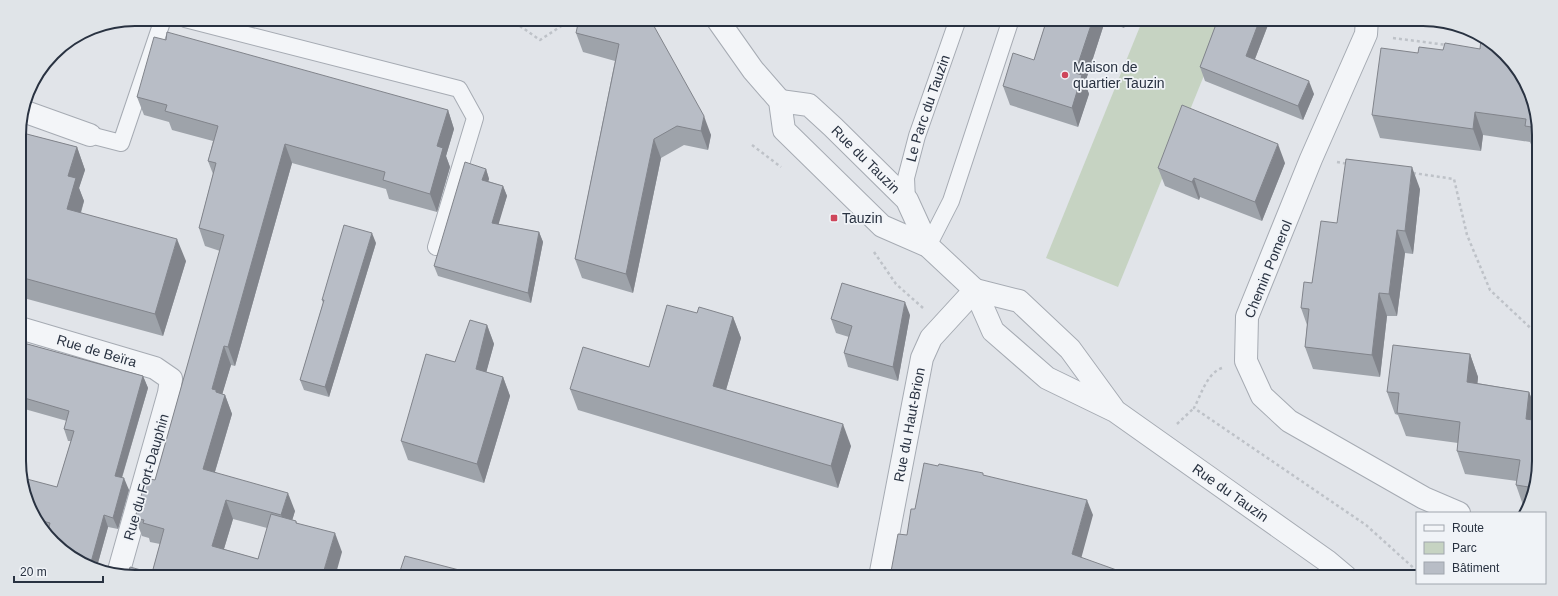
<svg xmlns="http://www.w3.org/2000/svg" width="1558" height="596" viewBox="0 0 1558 596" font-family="Arial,sans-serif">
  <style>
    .green { fill: #c6d3c2 }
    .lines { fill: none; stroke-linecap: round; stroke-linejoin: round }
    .service-casing { stroke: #a6abb3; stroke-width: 18 }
    .minor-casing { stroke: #a6abb3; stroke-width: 24 }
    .tertiary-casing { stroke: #a6abb3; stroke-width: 24 }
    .path { stroke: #bec2c8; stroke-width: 2.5; stroke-dasharray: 3 3; stroke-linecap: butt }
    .service { stroke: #f3f5f8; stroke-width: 16 }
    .minor { stroke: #f3f5f8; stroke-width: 22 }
    .tertiary { stroke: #f3f5f8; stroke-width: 22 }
    .wall { fill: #9ea3aa; fill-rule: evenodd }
    .shaded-wall { fill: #81848b }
    .building { fill: #b8bdc6; stroke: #81848b }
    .poi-dot { fill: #ce465b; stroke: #f0f3f7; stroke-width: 1.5 }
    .labels { text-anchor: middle; stroke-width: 3.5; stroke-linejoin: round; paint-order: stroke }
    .poi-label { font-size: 14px; fill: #293241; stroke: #f0f3f7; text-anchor: start }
    .street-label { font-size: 14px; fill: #293241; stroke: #f0f3f7 }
    .rim { fill: none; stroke: #293241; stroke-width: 2 }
  </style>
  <rect width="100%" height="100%" fill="#e1e4e9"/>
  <path class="green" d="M1143,19H1227L1118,287L1046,258Z"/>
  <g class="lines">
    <g class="service-casing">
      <g id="service">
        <path d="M185,19L459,89L475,118L436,247"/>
        <path d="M90,135L121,143L163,19"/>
        <path id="s1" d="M907,200L906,178L917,136L958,19"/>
        <path d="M928,246L951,201L1011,19"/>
      </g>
    </g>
    <g class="minor-casing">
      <g id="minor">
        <path d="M1367,19L1366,34L1311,159L1247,317L1246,361L1262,396L1289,421L1424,498L1459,513"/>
        <path d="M23,111L90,135"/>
        <path id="s2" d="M20,328L155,368L171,379L169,393L118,574"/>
        <path id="s3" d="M880,577L922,358L931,338L975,290"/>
      </g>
    </g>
    <g class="tertiary-casing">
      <g id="tertiary">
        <path id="s4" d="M717,19L753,70L780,101L784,130L882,226L928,246L975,290L993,331L1047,378L1115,411L1327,561L1346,577"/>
        <path id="s5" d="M780,101L809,105L833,127L907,200L928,246"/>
        <path d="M975,290L1019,301L1070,349L1113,408"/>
      </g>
    </g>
    <g class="path">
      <path d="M510,19L540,40L572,19"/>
      <path d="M1393,38L1447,45"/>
      <path d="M752,145L781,167"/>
      <path d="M1337,162L1348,164"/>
      <path d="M1413,173L1454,179L1467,235L1490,290L1539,336"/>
      <path d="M874,252L896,284L923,308"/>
      <path d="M1222,368C1207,373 1201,395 1194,408L1366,525L1417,571"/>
      <path d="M1177,424L1194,408"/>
    </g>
    <use href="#service" class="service"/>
    <use href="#minor" class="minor"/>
    <use href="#tertiary" class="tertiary"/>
  </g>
  <g class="wall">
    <path d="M650,19L711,135L708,150L684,145L661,158L633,293L582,278L575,259L615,61L583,52L576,33Z"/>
    <path d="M1047,19H1127L1124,28L1105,21L1085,83L1089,94L1078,127L1010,105L1003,86L1034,60Z"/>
    <path d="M1218,19H1266L1268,25L1255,59L1314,94L1303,120L1205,81L1200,67Z"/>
    <path d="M166,40L448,110L454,129L446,156L450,167L437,212L389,199L386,189L292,163L235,366L231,365L222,394L225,395L232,414L215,472L295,511L292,520L296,521L297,523L342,552L152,573L160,544L150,542L149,538L142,536L135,518L155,480L220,251L205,246L199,228L213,174L208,161L213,141L172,130L169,122L144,115L137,97ZM233,519L267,528L258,559L224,549Z"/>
    <path d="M1480,49L1538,119V149H1533L1530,142L1483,135L1481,151L1380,138L1372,115L1418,53L1443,50Z"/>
    <path d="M19,132L77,147L85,170L79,188L84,201L81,213L186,261L163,336L20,297Z"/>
    <path d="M1285,163L1262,221L1200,197L1199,200L1165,186L1158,168Z"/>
    <path d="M486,169L489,179L488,181L503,186L507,196L498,224L539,232L543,242L531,303L438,276L434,266Z"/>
    <path d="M1420,189L1413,254L1405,253L1397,316H1387L1380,377L1313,369L1305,347L1307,325L1301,308L1337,223Z"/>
    <path d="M376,243L329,397L304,390L300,380L323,303L322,300Z"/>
    <path d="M697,313L733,317L741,338L726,390L851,446L838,488L578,410L570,389L649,367Z"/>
    <path d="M910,315L898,381L848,367L844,353L849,337L836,333L831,319Z"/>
    <path d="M487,325L494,344L486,372L503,377L510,396L484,483L408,460L401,441L455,362Z"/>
    <path d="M20,342L143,376L148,388L122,478L129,490L118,529L108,527L96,570L48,537L47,533L45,532L21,484L57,487L71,441H68L64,429L67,421L21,408Z"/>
    <path d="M1470,354L1478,377L1477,383L1529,392L1538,415L1537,420L1539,461L1533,499L1526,508H1524L1516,485L1517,481L1465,474L1457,451L1458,443L1406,436L1398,415L1395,414L1387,392Z"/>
  </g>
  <g class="shaded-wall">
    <path d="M1093,19H1104L1105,21L1085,83L1089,94L1078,127L1072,108L1075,73Z"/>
    <path d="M1121,19H1127L1124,28Z"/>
    <path d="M1260,19H1266L1268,25L1251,69L1246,56Z"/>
    <path d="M1309,81L1314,94L1303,120L1298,106Z"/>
    <path d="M448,110L454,129L446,156L450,167L437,212L430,194L437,146Z"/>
    <path d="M1475,112L1483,135L1481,151L1473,129Z"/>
    <path d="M704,116L711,135L708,150L701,131Z"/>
    <path d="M654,139L661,158L633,293L626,274Z"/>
    <path d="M285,144L292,163L235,366L228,347Z"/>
    <path d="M1278,144L1285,163L1262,221L1255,202Z"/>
    <path d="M77,147L85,170L79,188L84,201L75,231L67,209L68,176Z"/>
    <path d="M1412,167L1420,189L1413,254L1405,231Z"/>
    <path d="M486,169L489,179L486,190L482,180Z"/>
    <path d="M1194,178L1200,197L1199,200L1192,182Z"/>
    <path d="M503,186L507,196L496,233L492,223Z"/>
    <path d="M1397,230L1405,253L1397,316L1389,294Z"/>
    <path d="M539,232L543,242L531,303L528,293Z"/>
    <path d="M372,233L376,243L329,397L325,387Z"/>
    <path d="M177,239L186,261L163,336L155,314Z"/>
    <path d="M1379,293L1387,316L1380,377L1372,355Z"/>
    <path d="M905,302L910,315L898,381L893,367Z"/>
    <path d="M733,317L741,338L721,407L713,386Z"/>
    <path d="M487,325L494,344L482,388L476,369Z"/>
    <path d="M224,346L231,365L220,402L225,395L232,414L210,488L203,469L212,389Z"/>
    <path d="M1470,354L1478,377L1476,405L1467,382Z"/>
    <path d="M143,376L148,388L119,487L115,476Z"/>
    <path d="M503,377L510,396L484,483L477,464Z"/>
    <path d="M1529,392L1538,415L1534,442L1526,419Z"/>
    <path d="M843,424L851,446L838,488L831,466Z"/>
    <path d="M124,478L129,490L118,529L113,518Z"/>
    <path d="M288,493L295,511L288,534L281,515Z"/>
    <path d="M226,500L233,519L219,565L212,546Z"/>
    <path d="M1087,500L1093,515L1078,570L1072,554Z"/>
    <path d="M104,515L108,527L96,570L90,566Z"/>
    <path d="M335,533L342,552L335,577H322Z"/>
    <path d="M463,571L465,577H461Z"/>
  </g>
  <g class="building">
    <path d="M579,19H650L704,116L701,131L677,126L654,139L626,274L575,259L619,44L576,33Z"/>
    <path d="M1047,19H1093L1075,73L1082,75L1072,108L1003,86L1013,53L1034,60Z"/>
    <path d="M1218,19H1260L1246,56L1309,81L1298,106L1200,67Z"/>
    <path d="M167,32L448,110L437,146L443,148L430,194L383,180L385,172L285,144L228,347L224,346L212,389L216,390V392L225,395L203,469L288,493L281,515L226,500L212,546L258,559L271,514L296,521V523L335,533L322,577H135L128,576L130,567L152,573L164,529L143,523L144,520L135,518L146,478L155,480L224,235L199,228L216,163L208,161L218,126L165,111L167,105L137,97L154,37L166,40Z"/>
    <path d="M1481,39L1485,42L1484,43H1488L1510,59L1538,119V128L1525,126L1526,119L1475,112L1473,129L1372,115L1381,48L1418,53L1419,47L1443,50L1445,43L1480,49Z"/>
    <path d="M1182,105L1278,144L1255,202L1194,178L1192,182L1158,168Z"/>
    <path d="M19,132L77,147L68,176L76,178L67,209L177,239L155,314L20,277Z"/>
    <path d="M1346,159L1412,167L1405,231L1397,230L1389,294L1379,293L1372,355L1305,347L1309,309L1301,308L1304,282L1312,283L1321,221L1337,223Z"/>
    <path d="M465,162L486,169L482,180L503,186L492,223L539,232L528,293L434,266Z"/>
    <path d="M344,225L372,233L325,387L300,380L324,300H322Z"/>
    <path d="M842,283L905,302L893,367L844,353L852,326L831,319Z"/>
    <path d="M667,305L697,313L699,307L733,317L713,386L843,424L831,466L570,389L583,347L649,367Z"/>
    <path d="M470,320L487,325L476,369L503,377L477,464L401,441L426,354L455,362Z"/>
    <path d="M20,342L143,376L115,476L124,478L113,518L104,515L90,566L48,537L47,535L50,523L39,520L21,484L23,478L57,487L74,431L64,429L69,411L21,397Z"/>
    <path d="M1393,345L1470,354L1467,382L1529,392L1526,419L1539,421V461L1535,488L1516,485L1520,460L1457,451L1460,422L1397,413L1399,393L1387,392Z"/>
    <path d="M924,463L938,466L939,464L983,473V475L1087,500L1072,554L1136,577H1006L1002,576L1001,577H890L898,534L907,535L911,509H915Z"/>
    <path d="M405,556L463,571L461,577H398Z"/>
  </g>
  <g class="poi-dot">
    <circle cx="1065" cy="75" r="4"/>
    <rect x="830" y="214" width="8" height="8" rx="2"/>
  </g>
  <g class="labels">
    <g class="poi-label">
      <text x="1073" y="72">Maison de<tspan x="1073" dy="16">quartier Tauzin</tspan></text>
      <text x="842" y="223">Tauzin</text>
    </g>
    <g class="street-label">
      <text dy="5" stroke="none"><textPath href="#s1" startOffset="95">Le Parc du Tauzin</textPath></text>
      <text dy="5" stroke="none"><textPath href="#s5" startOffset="108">Rue du Tauzin</textPath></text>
      <text transform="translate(1268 269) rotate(-68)" y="5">Chemin Pomerol</text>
      <text dy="5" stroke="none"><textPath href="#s2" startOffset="80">Rue de Beïra</textPath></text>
      <text dy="5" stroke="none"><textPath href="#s3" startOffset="155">Rue du Haut-Brion</textPath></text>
      <text transform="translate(146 477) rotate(-74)" y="5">Rue du Fort-Dauphin</text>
      <text dy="5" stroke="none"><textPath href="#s4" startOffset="718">Rue du Tauzin</textPath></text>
    </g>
  </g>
  <path d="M0 0H1558V596H0ZM135 26H1423A109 109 0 0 1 1532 135V461A109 109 0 0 1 1423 570H135A109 109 0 0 1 26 461V135A109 109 0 0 1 135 26Z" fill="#e0e4e8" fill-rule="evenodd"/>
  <path class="rim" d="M135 26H1423A109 109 0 0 1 1532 135V461A109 109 0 0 1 1423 570H135A109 109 0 0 1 26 461V135A109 109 0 0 1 135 26Z"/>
  <rect x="1416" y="512" width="130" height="72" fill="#f0f3f7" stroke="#a0a6ae"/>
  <rect x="1424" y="525" width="20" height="6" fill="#f3f5f8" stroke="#a0a6ae"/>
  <text x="1452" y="532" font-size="12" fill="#293241">Route</text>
  <rect x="1424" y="542" width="20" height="12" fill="#c6d3c2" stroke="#a0a6ae"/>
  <text x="1452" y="552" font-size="12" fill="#293241">Parc</text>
  <rect x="1424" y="562" width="20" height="12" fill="#b8bdc6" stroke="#a0a6ae"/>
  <text x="1452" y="572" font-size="12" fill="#293241">Bâtiment</text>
  <path d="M14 576v6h89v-6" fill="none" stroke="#293241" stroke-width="2"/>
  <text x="20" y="576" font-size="12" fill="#293241" stroke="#f0f3f7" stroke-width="3" paint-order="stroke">20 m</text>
</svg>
